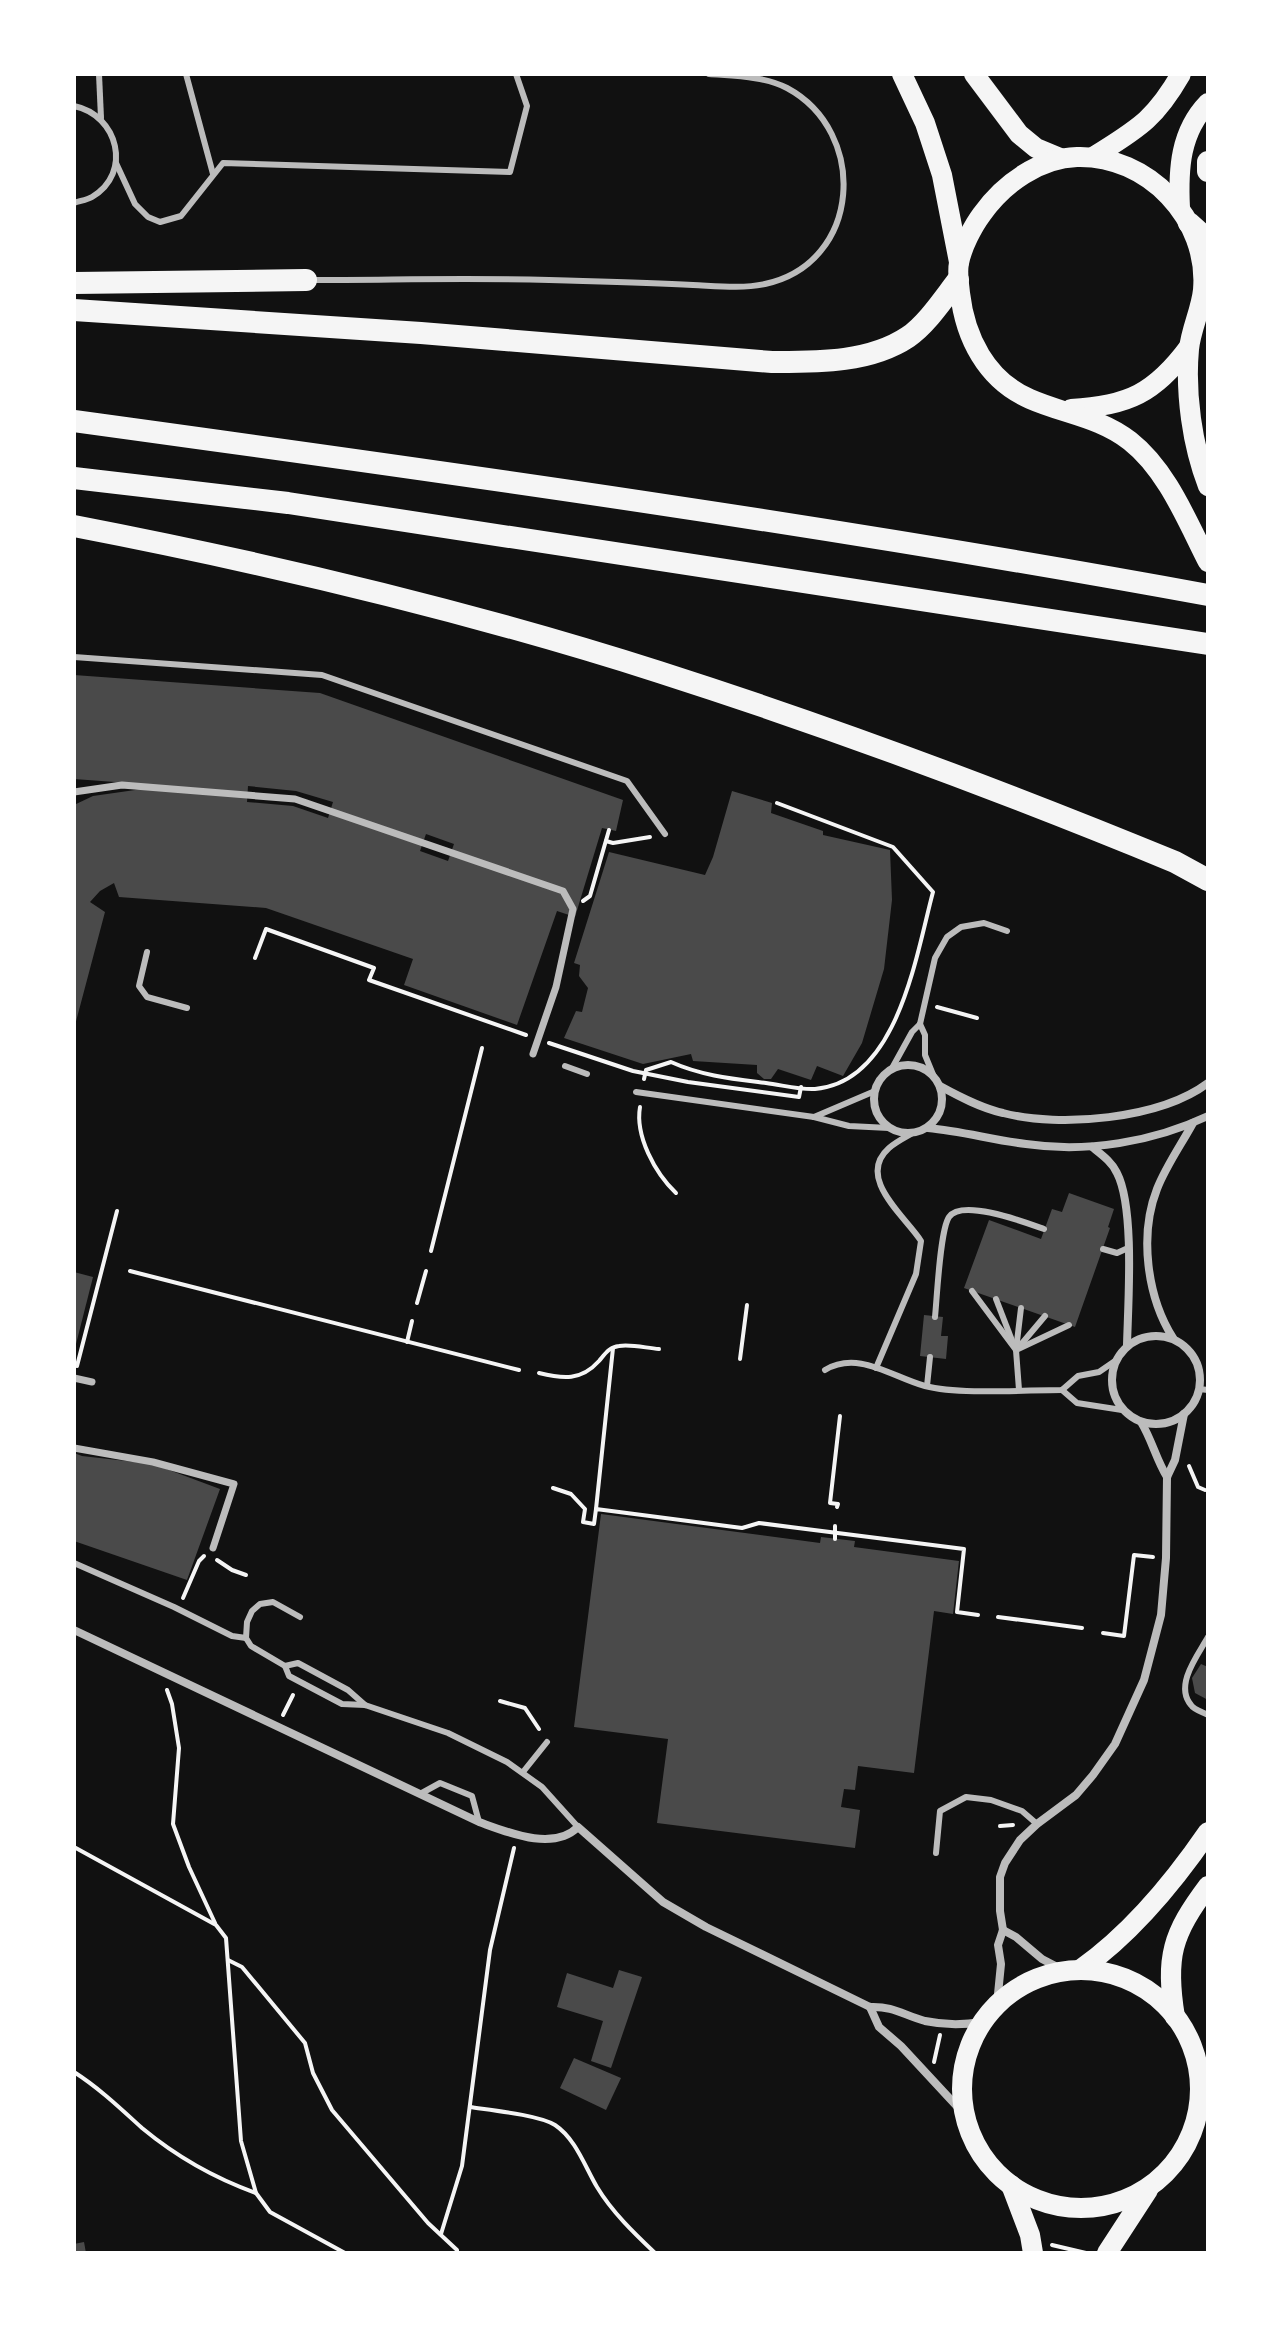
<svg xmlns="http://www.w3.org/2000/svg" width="1282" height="2327" viewBox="0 0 1282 2327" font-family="Figtree,sans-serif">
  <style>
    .building { fill: #4a4a4a; fill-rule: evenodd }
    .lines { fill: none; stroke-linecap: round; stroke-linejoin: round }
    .path { stroke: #f5f5f5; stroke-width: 4 }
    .service { stroke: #bcbcbc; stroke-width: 6 }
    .pedestrian { stroke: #bcbcbc; stroke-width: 7 }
    .minor { stroke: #bcbcbc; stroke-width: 8 }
    .primary { stroke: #f5f5f5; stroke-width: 20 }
    .motorway { stroke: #f5f5f5; stroke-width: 22 }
  </style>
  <rect width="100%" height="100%" fill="#111"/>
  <g class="building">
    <path d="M74,675L320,693L623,800L616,831L602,828L575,917L557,911L517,1025L404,985L413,959L292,917L266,908L119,897L114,883L100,891L90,902L105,912L74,1029V805L93,796L142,789V784L74,779ZM248,786L296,791L333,802L328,818L293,806L247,802ZM426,834L454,844L448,861L420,851Z"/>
    <path d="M732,791L772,803L771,813L823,831V835L890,850L892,900L884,969L862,1043L843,1076L817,1066L811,1080L778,1069L771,1079H764L757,1073V1065L693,1061L691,1054L643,1064L564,1038L576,1011L582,1012L588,988L579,976L580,965L574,963L609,852L705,875L713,857Z"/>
    <path d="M1069,1193L1114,1209L1108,1227L1110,1228L1075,1327L964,1288L989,1220L1041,1239L1052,1209L1062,1212Z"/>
    <path d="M74,1272L93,1277L75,1348H74Z"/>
    <path d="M924,1315L943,1317L941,1336H948L946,1359L920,1356Z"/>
    <path d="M74,1453L82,1456L153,1464L220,1489L187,1580L74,1541Z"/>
    <path d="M601,1514L820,1543L821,1537L855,1541L854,1547L959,1561L953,1614L934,1611L914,1773L858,1766L855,1790L844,1789L841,1807L860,1810L855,1848L657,1823L668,1739L574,1727Z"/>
    <path d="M1201,1664L1208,1667V1700L1195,1693L1192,1678Z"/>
    <path d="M619,1970L642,1977L611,2068L591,2061L603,2021L557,2007L567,1973L613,1988Z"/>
    <path d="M574,2058L621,2078L606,2110L560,2088Z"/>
    <path d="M84,2242L86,2253H74V2244Z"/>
  </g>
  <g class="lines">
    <g class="path">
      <path d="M606,841L613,843L650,837"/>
      <path d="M583,901L590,896L609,830"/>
      <path d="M255,958L266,929L374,968L369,980L526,1035"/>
      <path d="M937,1007L977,1018"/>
      <path d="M549,1043L633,1071L688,1082L799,1097L801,1087"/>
      <path d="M644,1079L646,1070L671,1062C702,1076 734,1079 766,1083C782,1085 800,1090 815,1089C898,1082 916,955 933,892L893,847L777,803"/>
      <path d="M640,1107C635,1136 655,1173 676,1193"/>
      <path d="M431,1251L482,1048"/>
      <path d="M130,1271L519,1370"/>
      <path d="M417,1303L426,1271"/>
      <path d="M407,1342L412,1321"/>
      <path d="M740,1359L747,1305"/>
      <path d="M77,1366L117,1211"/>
      <path d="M539,1373C563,1379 581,1381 599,1361C605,1354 609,1347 619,1346C631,1344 646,1348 659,1349"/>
      <path d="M1189,1466L1198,1487L1205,1490"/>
      <path d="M553,1488L571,1494L585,1509L583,1522L594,1524L596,1509L742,1528L759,1523L964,1549L957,1612L978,1615"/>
      <path d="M837,1507L838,1504L830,1503L840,1416"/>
      <path d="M596,1509L613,1348"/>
      <path d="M835,1539V1526"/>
      <path d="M217,1560L232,1570L246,1575"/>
      <path d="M183,1598L199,1561L204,1556"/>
      <path d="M998,1617L1082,1628"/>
      <path d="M1103,1633L1124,1636L1134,1555L1153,1557"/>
      <path d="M167,1690L172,1704L179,1748L173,1824L189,1867L215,1923"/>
      <path d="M500,1701L525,1708L539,1729"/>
      <path d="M283,1715L293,1695"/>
      <path d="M1000,1826L1013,1825"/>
      <path d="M74,1847L216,1925L226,1938L241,2141L256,2193C214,2178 177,2157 142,2128C120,2108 99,2088 74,2072"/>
      <path d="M228,1960L242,1967L305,2043L313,2073L332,2110L428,2223L457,2250V2253"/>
      <path d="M934,2062L940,2035"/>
      <path d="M470,2107C490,2110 539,2115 555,2125C576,2139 585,2167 597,2187C612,2212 634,2233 655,2253"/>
      <path d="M256,2193L270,2212L345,2253"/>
      <path d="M441,2234L462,2166L490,1950L514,1848"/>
      <path d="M1052,2245L1086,2253"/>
    </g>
    <g class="service">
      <path d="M99,74L101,118"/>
      <path d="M186,74L213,174"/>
      <path d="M74,106C118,115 133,173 92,197C87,200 79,201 74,203"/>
      <path d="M116,163L135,204L148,217L160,222L181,216L223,163L510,172L527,106L516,74"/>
      <path d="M310,280C401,280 492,277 583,281C620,282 656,283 693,285C716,286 742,289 765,284C862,263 869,132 787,88C764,76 734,76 709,74"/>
      <path d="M74,657L322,675L627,781L665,834"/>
      <path d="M147,952L139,986L147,997L187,1008"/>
      <path d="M920,1024L925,1035V1055L934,1077"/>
      <path d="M565,1066L587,1074"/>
      <path d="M891,1070L912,1032L920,1024L935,958L947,937L961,927L984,923L1007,931"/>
      <path d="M636,1092L814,1117L849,1126L889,1128"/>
      <path d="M814,1117L875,1091"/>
      <path d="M1103,1249L1117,1253L1128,1248"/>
      <path d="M972,1291L1016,1350"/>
      <path d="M996,1299L1013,1343"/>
      <path d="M935,1317C937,1298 940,1230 949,1217C962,1198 1027,1223 1044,1229"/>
      <path d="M1018,1348L1045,1316"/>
      <path d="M1016,1350L1069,1325"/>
      <path d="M876,1368L916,1274L921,1241C906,1217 855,1178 889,1148C896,1142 904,1138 911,1134"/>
      <path d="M825,1370C858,1350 892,1377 925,1386C960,1395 1024,1390 1062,1390L1078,1376L1099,1372L1115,1361"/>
      <path d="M927,1386L930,1357"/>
      <path d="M1199,1389L1208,1390"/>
      <path d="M1019,1390L1016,1350L1021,1308"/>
      <path d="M1062,1390L1077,1403L1122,1410"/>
      <path d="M74,1563L174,1607L232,1636L246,1638"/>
      <path d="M300,1617L273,1602L260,1604L252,1611L247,1622L246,1638L251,1646L285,1666L289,1676L342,1704L365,1705L448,1733L507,1762L542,1787L578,1827"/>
      <path d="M1208,1637C1198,1655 1174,1685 1191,1705C1194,1710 1203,1712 1208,1715"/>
      <path d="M285,1666L298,1663L348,1690L365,1705"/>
      <path d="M523,1772L547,1742"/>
      <path d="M420,1794L440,1783L472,1796L479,1822"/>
      <path d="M936,1853L940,1811L966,1797L991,1800L1022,1811L1037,1824"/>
    </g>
    <g class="pedestrian">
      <path d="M74,792L122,785L295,799L563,891L573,909L556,987L533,1054"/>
      <path d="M74,1378L92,1382"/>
      <path d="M74,1448L153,1462L234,1484L213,1548"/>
    </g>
    <g class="minor">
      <circle cx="908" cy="1099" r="34"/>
      <path d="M940,1086C960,1097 981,1108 1003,1113C1060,1128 1160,1119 1208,1083"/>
      <path d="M928,1128C961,1131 993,1140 1026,1144C1087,1153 1153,1142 1208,1116"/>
      <path d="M1092,1147C1102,1155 1112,1162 1117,1173C1135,1208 1128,1304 1127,1345"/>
      <circle cx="1156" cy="1380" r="44"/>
      <path d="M1173,1338C1147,1297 1139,1235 1157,1189C1166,1166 1181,1145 1193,1123"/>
      <path d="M1141,1422C1152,1440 1156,1459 1167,1477"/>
      <path d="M74,1630L479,1822C507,1832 553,1852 578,1827L663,1902L706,1927L870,2007C894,2006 903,2015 925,2021C944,2025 963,2025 982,2022"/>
      <path d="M1003,1930L1016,1937L1042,1959L1063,1970"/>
      <path d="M997,2004L1001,1964L998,1945L1003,1930L1000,1911V1877L1005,1863L1020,1840L1037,1824L1076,1795L1093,1775L1115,1744L1144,1680L1161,1615L1166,1558L1167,1477L1175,1460L1184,1414"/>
      <path d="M870,2007L879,2027L901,2046L965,2115"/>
    </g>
    <g class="primary">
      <path d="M902,74L925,123L942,175L959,262"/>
      <path d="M974,74L1019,134L1036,148L1060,158"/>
      <path d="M1093,157C1137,129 1154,121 1181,74"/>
      <path d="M1180,208C1178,169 1180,132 1208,103"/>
      <path d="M1071,409C1128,406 1155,393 1189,347"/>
      <path d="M1208,486C1192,445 1185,393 1189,349C1191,329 1201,310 1203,290C1209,219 1148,155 1077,157C1040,158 1004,183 982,214C973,226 962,247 959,263C957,272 959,283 960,293C965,337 986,380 1030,399C1064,414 1099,417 1130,441C1167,470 1187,521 1208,562"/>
      <path d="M1081,1969C1132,1933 1173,1883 1208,1832"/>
      <circle cx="1081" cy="2089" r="119"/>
      <path d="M1175,2017C1165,1957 1172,1934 1208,1886"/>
      <path d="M1011,2185L1030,2235L1033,2253"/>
      <path d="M1107,2253L1148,2190"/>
    </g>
    <g class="motorway">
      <path d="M1208,162V171"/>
      <path d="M1189,223L1208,240"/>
      <path d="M74,283L306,280"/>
      <path d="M74,310L421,333L772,362C817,362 869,363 908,337C927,324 944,298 958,280"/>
      <path d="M74,421C453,473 832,526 1208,595"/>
      <path d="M74,478L288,503L1208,644"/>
      <path d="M74,526C271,564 468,611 659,672C834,728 1005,792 1175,862L1208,880"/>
    </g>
  </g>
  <rect width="1282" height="2327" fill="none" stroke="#ffffff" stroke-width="152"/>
</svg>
